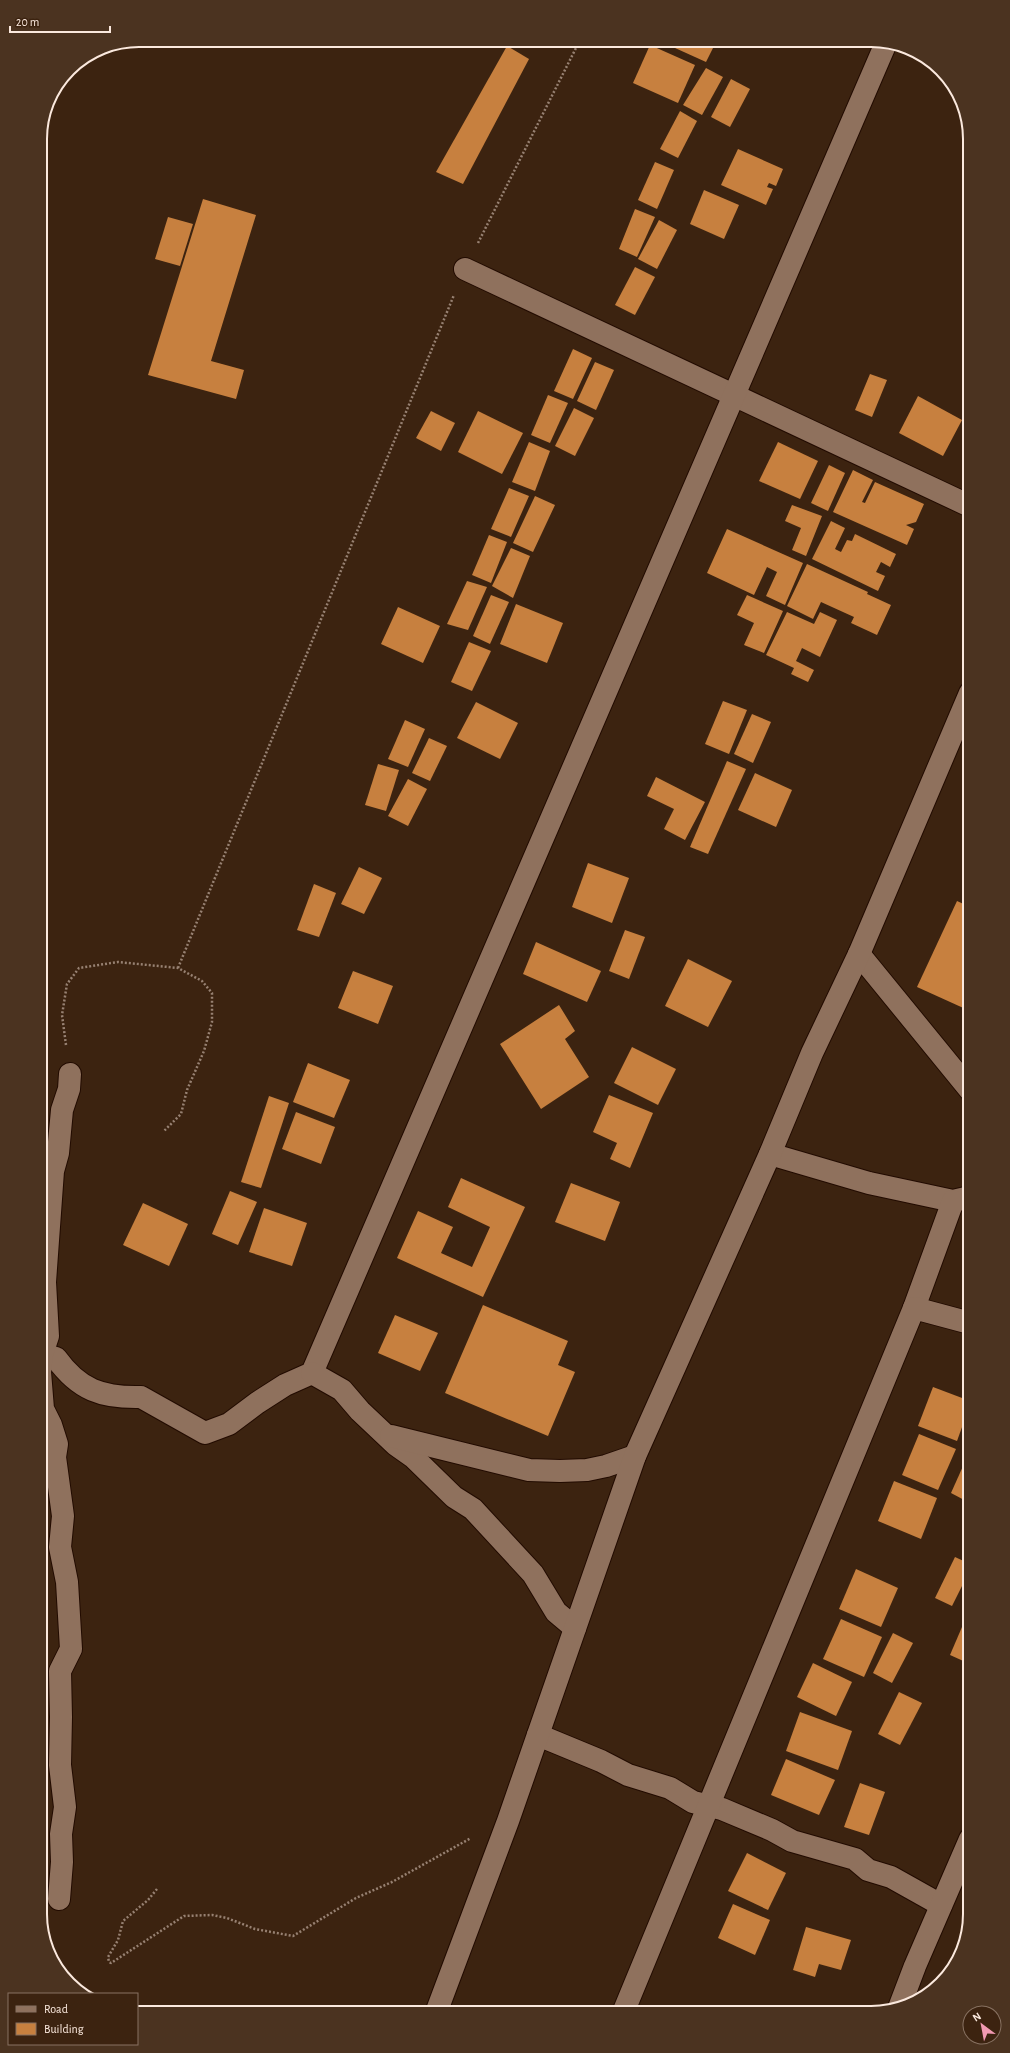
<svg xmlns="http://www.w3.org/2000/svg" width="1010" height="2053" viewBox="0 0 1010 2053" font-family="'Alegreya Sans',sans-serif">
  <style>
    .building { fill: #c7803f }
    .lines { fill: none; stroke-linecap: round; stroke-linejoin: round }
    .minor-casing { stroke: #220b00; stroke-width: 24 }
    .path { stroke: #978172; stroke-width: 2.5; stroke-dasharray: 2 2; stroke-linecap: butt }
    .minor { stroke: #8f715d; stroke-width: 22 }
    .rim { fill: none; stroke: #fbe9de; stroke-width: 2 }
  </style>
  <rect width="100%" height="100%" fill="#3c2310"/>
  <g class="building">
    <path d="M666,40H717L706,62L664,43Z"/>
    <path d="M650,45L695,65L678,103L633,83Z"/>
    <path d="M507,46L529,59L463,184L436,172Z"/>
    <path d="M706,68L723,77L702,115L683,105Z"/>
    <path d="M731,79L750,89L730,127L711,117Z"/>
    <path d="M680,111L697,121L678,158L660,149Z"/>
    <path d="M738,149L783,169L776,186L769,183L767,187L773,189L766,205L721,185Z"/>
    <path d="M655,162L674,170L657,209L638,200Z"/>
    <path d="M704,190L739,205L724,239L690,224Z"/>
    <path d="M203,199L256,215L211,361L244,370L236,399L148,375Z"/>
    <path d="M635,209L655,217L637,257L619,249Z"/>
    <path d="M168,217L193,224L180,266L155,259Z"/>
    <path d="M659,220L677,230L657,269L638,259Z"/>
    <path d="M635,267L655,277L635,315L615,305Z"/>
    <path d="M573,349L592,358L573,399L554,391Z"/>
    <path d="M595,362L614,370L596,410L577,401Z"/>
    <path d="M870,374L887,380L872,417L855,410Z"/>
    <path d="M548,395L568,403L550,443L531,435Z"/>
    <path d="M918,396L962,420L943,456L899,433Z"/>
    <path d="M574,408L594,418L575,456L555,446Z"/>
    <path d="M431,411L455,423L441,451L416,438Z"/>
    <path d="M478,411L523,433L502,474L458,452Z"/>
    <path d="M529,442L550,451L535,491L512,482Z"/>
    <path d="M778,442L818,461L800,499L759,481Z"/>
    <path d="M829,465L845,473L828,511L811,503Z"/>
    <path d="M853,470L873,480L862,502L865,503L875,482L924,504L916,522L906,525L914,529L907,545L833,512Z"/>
    <path d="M509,488L529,496L511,537L491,529Z"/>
    <path d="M535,496L555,505L533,552L513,543Z"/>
    <path d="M792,505L822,516L806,556L792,550L801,528L785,521Z"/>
    <path d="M831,521L845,528L835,549L841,552L847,540L852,541L855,534L896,554L890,567L881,562L876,572L885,576L878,591L812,559Z"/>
    <path d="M727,529L803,563L785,605L766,596L777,572L767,567L754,595L707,573Z"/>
    <path d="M489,535L507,542L491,583L472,575Z"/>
    <path d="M511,548L530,556L513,598L492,586Z"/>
    <path d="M807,564L868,592L867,594L891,605L877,635L851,623L854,617L821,602L813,619L787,606Z"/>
    <path d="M467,581L487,587L468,630L447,624Z"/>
    <path d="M491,595L509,602L490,644L473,636Z"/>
    <path d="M747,595L783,611L764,653L744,645L754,623L737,615Z"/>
    <path d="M516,604L563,623L547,663L500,644Z"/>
    <path d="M398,607L440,626L423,663L381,644Z"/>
    <path d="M787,612L814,624L820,612L837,620L820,657L802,648L796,661L814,670L808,682L791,674L794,668L766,655Z"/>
    <path d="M469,642L491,651L472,691L451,682Z"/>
    <path d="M723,701L747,710L729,754L705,744Z"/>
    <path d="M476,702L518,723L500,759L457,738Z"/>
    <path d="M752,714L771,722L753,763L734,754Z"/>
    <path d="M405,720L425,729L408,767L388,759Z"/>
    <path d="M429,738L447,746L430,781L412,773Z"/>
    <path d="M727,761L746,769L708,854L690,847Z"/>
    <path d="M378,764L399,770L386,811L365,805Z"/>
    <path d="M755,773L792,790L776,827L738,810Z"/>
    <path d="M656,777L705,802L685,840L664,829L674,809L647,796Z"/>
    <path d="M408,779L427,789L408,826L388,816Z"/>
    <path d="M588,863L629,878L612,923L572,907Z"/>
    <path d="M359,867L382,878L364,914L341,904Z"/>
    <path d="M314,884L336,893L319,937L297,930Z"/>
    <path d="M957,901L970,907V1011L917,987Z"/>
    <path d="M625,930L645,937L629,979L609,971Z"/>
    <path d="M536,942L601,971L587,1002L523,974Z"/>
    <path d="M688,959L732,981L708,1027L665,1006Z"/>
    <path d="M353,971L393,986L378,1024L338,1008Z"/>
    <path d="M559,1005L575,1031L565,1039L589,1077L541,1109L500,1044Z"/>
    <path d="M632,1047L676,1069L658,1105L614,1083Z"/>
    <path d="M308,1063L350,1080L334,1118L293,1102Z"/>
    <path d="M609,1095L653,1113L630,1168L610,1159L617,1143L593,1132Z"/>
    <path d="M269,1096L289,1103L261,1188L241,1182Z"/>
    <path d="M296,1112L335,1127L321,1164L282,1149Z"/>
    <path d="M461,1178L525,1207L483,1297L397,1258L418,1211L453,1227L441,1253L472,1267L490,1227L448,1207Z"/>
    <path d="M571,1183L620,1202L605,1241L555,1222Z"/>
    <path d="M230,1191L257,1202L238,1245L212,1234Z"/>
    <path d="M143,1203L188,1224L169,1266L123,1245Z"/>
    <path d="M264,1208L307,1223L292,1266L249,1252Z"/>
    <path d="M483,1305L568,1341L558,1365L575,1372L548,1436L445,1393Z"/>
    <path d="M395,1315L438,1333L420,1371L378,1353Z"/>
    <path d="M933,1387L970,1401V1405L957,1441L918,1426Z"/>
    <path d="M919,1434L956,1449L938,1490L902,1475Z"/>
    <path d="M968,1455L970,1456V1496L968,1502L951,1493Z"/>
    <path d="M894,1481L937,1498L921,1539L878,1521Z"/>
    <path d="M955,1557L970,1564V1570L952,1606L935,1598Z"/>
    <path d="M856,1569L898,1588L881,1627L839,1609Z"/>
    <path d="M841,1619L882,1637L864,1677L823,1659Z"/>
    <path d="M965,1620L970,1622V1664L950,1655Z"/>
    <path d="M893,1633L913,1643L892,1683L873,1673Z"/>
    <path d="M813,1663L852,1682L836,1716L797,1697Z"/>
    <path d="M899,1692L922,1703L900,1745L878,1734Z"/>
    <path d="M800,1712L852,1731L838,1770L786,1751Z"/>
    <path d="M786,1759L835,1780L819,1815L771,1795Z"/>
    <path d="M860,1783L885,1792L869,1835L844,1827Z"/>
    <path d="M747,1853L786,1873L768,1910L728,1891Z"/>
    <path d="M733,1904L770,1920L755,1955L718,1938Z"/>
    <path d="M806,1927L851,1940L841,1970L819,1964L815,1977L793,1970Z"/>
  </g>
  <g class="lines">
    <g class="minor-casing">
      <g id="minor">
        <path d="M465,269L970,506"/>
        <path d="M859,954L970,1090"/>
        <path d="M770,1154L869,1183L953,1201L970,1197"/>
        <path d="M914,1308L953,1201"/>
        <path d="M42,1354L56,1358C79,1390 102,1398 141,1397L205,1433L229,1424L257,1403L285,1385L312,1373L886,43"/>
        <path d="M312,1373L342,1390L360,1411L396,1445L413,1457L454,1497L473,1509L533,1574L556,1612L575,1628"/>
        <path d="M391,1436L529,1470L560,1471L587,1470L606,1466L635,1456"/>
        <path d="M538,1735L601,1761L628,1775L670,1788L693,1802L722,1809L772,1830L792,1841L855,1859L868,1870L891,1877L941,1905"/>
        <path d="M59,1899L62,1862L61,1834L65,1807L60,1765L61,1717L60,1671L71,1649L67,1582L60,1547L63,1516L55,1457L57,1444L51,1425L43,1409L40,1372L42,1354L48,1336L45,1282L53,1171L58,1153L62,1110L69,1089L70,1074"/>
        <path d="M899,2008L915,1966L970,1839"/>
        <path d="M436,2013L508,1821L635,1456L770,1154L812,1053L859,954L970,693"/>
        <path d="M623,2013L914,1308L970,1323"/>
      </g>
    </g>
    <g class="path">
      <path d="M478,243L580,40"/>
      <path d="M178,968L454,295"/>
      <path d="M66,1045L62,1015L67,984L79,968L118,962L178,968L202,981L212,993V1022L204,1051L187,1090L181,1114L164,1131"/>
      <path d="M157,1889L148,1900L123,1921L118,1940L108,1957L109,1962L111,1963L184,1916L212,1915L227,1918L255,1929L293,1936L356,1898L392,1882L471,1838"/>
    </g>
    <use href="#minor" class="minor"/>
  </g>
  <path d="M0 0H1010V2053H0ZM139 47H871A92 92 0 0 1 963 139V1914A92 92 0 0 1 871 2006H139A92 92 0 0 1 47 1914V139A92 92 0 0 1 139 47Z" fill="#4b3320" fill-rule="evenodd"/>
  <path class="rim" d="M139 47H871A92 92 0 0 1 963 139V1914A92 92 0 0 1 871 2006H139A92 92 0 0 1 47 1914V139A92 92 0 0 1 139 47Z"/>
  <rect x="8" y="1993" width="130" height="52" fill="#3c2310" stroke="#887262"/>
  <rect x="16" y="2006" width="20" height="6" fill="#8f715d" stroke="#887262"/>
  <text x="44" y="2013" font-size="12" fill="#fbe9de">Road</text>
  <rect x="16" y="2023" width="20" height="12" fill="#c7803f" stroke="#887262"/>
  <text x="44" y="2033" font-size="12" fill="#fbe9de">Building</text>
  <g transform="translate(982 2025) rotate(328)"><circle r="19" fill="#3c2310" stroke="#887262"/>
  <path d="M0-3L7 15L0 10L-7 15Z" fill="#f19ab2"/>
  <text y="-6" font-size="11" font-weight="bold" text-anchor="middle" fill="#fbe9de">N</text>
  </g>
  <path d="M10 26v6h100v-6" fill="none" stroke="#fbe9de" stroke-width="2"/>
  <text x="16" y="26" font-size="12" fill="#fbe9de" stroke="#3c2310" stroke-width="3" paint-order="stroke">20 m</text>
</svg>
